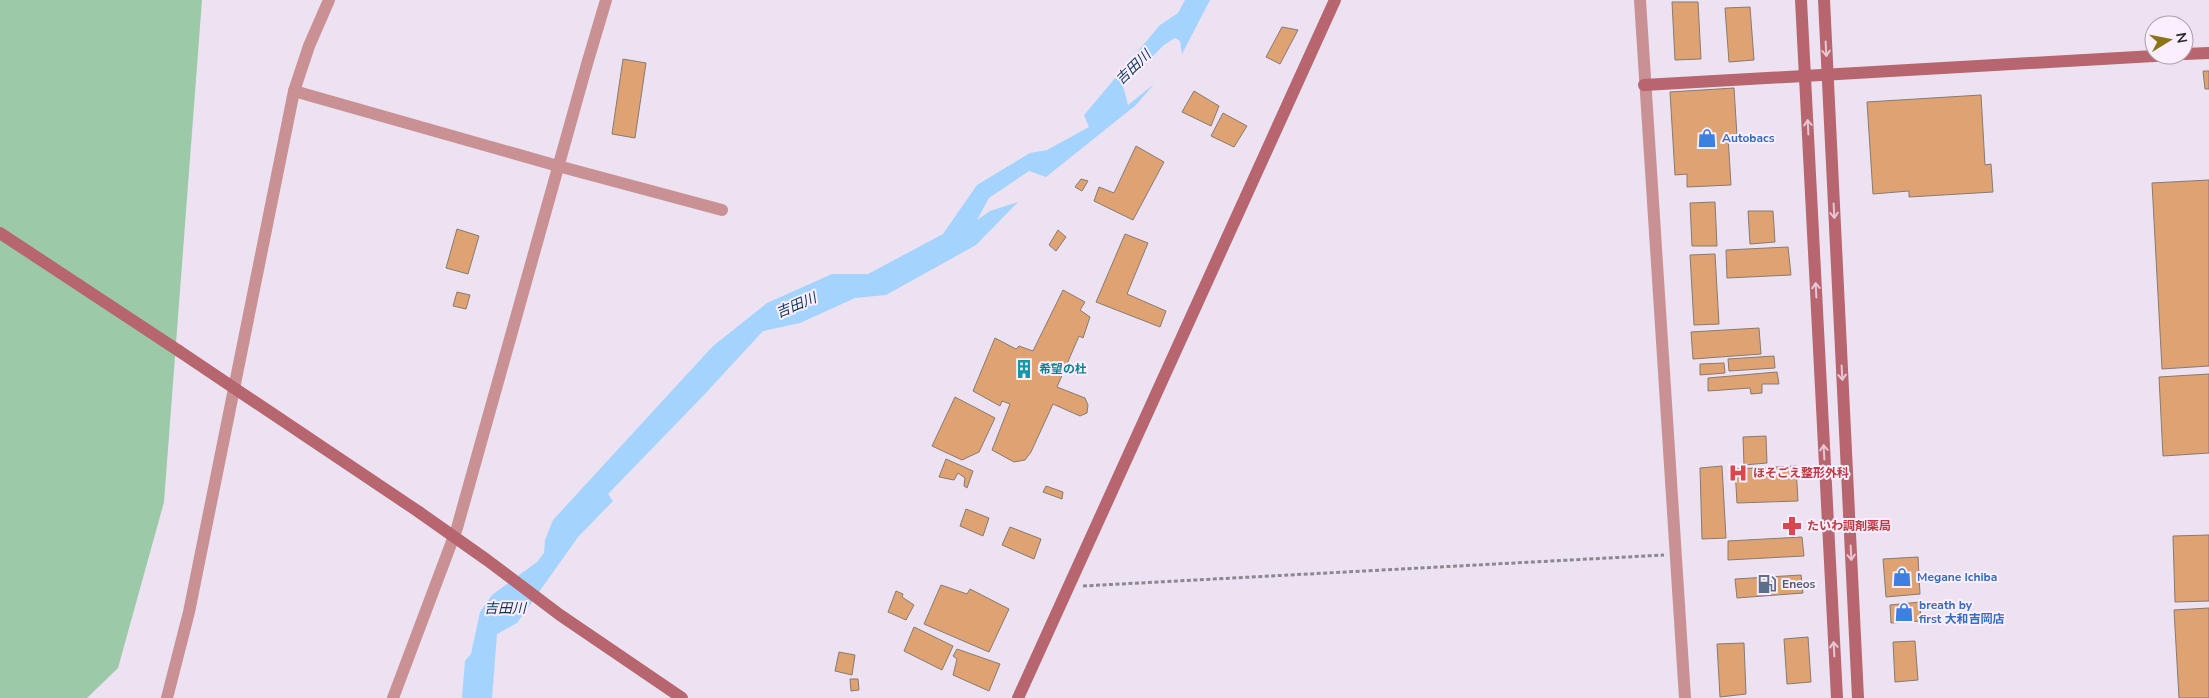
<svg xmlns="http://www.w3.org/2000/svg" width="2209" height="698" viewBox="0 0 2209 698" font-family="'Nunito Sans','Noto Sans JP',sans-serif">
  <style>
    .green { fill: #9cc9a8 }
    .water { fill: #a4d3fd }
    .building { fill: #dfa273; stroke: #887a6f }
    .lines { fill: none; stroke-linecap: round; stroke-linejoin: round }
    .path { stroke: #8e8791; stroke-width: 3; stroke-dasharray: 4 2.5; stroke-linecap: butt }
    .street { stroke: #ca9195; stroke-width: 12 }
    .secondary { stroke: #b7656f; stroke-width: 12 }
    .secondary-bridge { stroke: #b7656f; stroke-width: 12 }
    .oneway { stroke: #e7c6d4 }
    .labels { text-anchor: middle; stroke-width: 4; stroke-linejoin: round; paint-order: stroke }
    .shop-label { font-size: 12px; font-weight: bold; fill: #366cbe; stroke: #fbefff; text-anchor: start }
    .culture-label { font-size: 12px; font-weight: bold; fill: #0d838f; stroke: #fbefff; text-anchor: start }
    .health-label { font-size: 12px; font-weight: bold; fill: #be3a42; stroke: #fbefff; text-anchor: start }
    .service-label { font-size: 12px; font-weight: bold; fill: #4e5e75; stroke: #fbefff; text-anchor: start }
    .water-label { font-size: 14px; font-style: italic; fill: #093657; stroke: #fbefff }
  </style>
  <rect width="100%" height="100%" fill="#ede2f1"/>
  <path class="green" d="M0,0H202L164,502L118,668L87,698H0Z"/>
  <path class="water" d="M1185,0H1210L1182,54L1180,41L1175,38L1164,45L1123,86L1128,105L1154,84L1136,105L1046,177L1029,171L989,198L977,220L990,211L1018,202L976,245L886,295L855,298L800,323L763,331L703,396L608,494L613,501L578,537L517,623L497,634L492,698H462L465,661L471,654L480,612L492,595L537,562L544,553L545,540L553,520L713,346L767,303L832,274H868L943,234L977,185L1030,153L1047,150L1089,127L1084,115L1160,25L1178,13Z"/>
  <g class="building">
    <path d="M1672,2H1698L1701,59L1675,60Z"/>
    <path d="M1750,7L1754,60L1729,62L1725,8Z"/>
    <path d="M1282,27L1298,30L1280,64L1266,57Z"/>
    <path d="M623,59L646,63L635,138L612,134Z"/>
    <path d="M2203,71H2209V89H2205Z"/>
    <path d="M1734,88L1737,136H1728L1731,185L1687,187V174L1675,175L1670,92Z"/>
    <path d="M1194,91L1219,106L1211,126L1182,112Z"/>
    <path d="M1981,95L1985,165L1991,164L1993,192L1909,197V191L1873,194L1867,102Z"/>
    <path d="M1223,113L1247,126L1234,147L1211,136Z"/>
    <path d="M1136,146L1164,162L1133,220L1094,201L1099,187L1114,193Z"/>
    <path d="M1081,179L1088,181L1082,191L1075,187Z"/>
    <path d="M2209,180V366L2162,369L2152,183Z"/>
    <path d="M1715,202L1717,246H1692L1690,203Z"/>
    <path d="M1748,211H1773L1775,242L1750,244Z"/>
    <path d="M457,229L479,236L468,274L446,268Z"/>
    <path d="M1058,230L1066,237L1056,251L1049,245Z"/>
    <path d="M1125,234L1148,243L1127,294L1166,311L1160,327L1096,302Z"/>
    <path d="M1788,247L1791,275L1727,278L1726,250Z"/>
    <path d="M1715,254L1719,324L1694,325L1690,255Z"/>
    <path d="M1063,290L1085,302L1080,310L1090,317L1083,338L1079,336L1057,387L1085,398L1088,405L1087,413L1080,416L1053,404L1031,452L1025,460L1014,462L992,450L1010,404L1002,401L1000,406L973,391L995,338L1016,349L1019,346L1033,351Z"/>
    <path d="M457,292L470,295L466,309L453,306Z"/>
    <path d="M1759,328L1761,354L1693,359L1691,332Z"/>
    <path d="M1774,356L1775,368L1729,371L1728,359Z"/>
    <path d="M1724,363L1725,373L1700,375V364Z"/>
    <path d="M1777,372L1779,384H1762V393L1751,394L1750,388L1708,391V378Z"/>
    <path d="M2209,374V453L2163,456L2159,377Z"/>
    <path d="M955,397L995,418L979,452L962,460L932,446Z"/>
    <path d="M1766,436L1767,463L1744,465L1743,437Z"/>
    <path d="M946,459L973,471L967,488L964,486L965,478L958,473L954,480L939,477Z"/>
    <path d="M1722,466L1726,538L1702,539L1700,468Z"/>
    <path d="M1796,466L1798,501L1737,503L1735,469Z"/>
    <path d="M1046,486L1063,492L1062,499L1043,492Z"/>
    <path d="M966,509L989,518L983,536L960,526Z"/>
    <path d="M1010,527L1041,539L1034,559L1002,545Z"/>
    <path d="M2209,535V601L2175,602L2173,536Z"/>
    <path d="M1802,537L1804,556L1728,560V541Z"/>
    <path d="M1918,557L1920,594L1886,597L1883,559Z"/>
    <path d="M1801,575L1803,593L1737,598L1735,579Z"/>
    <path d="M941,585L967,594L970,589L1009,609L989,652L924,624Z"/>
    <path d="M896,591L903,594L902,597L914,605L906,620L888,612Z"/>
    <path d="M1920,602L1921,621L1891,623L1890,605Z"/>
    <path d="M2209,608V698H2179L2174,610Z"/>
    <path d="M914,627L953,646L942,670L904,651Z"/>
    <path d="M1808,637L1811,682L1787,684L1784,639Z"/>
    <path d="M1915,641L1918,680L1895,682L1893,642Z"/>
    <path d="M1744,643L1746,694L1720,697L1717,644Z"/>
    <path d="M957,649L1000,664L989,691L953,675L957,659L953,656Z"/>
    <path d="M839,652L855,655L852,675L835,671Z"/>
    <path d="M850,679H858L859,690L851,691Z"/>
  </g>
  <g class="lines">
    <path class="path" d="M1083,586L1664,555"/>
    <g class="street">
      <path d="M1640,0L1685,698"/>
      <path d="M294,91L558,166L722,210"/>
      <path d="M167,698L189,612L294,91L309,46L329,0"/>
      <path d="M393,698L457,528L587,64L606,0"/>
    </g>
    <g class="secondary">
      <path d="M1801,0L1837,698"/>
      <path d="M1824,0L1858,698"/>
      <path d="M2184,54L2209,53"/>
      <path d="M1644,85L2172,55"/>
      <path d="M0,233L179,351"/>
      <path d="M419,512L487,560L560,615L682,698"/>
      <path d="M1018,698L1335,0"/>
    </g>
    <path class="secondary-bridge" d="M179,351L419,512"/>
  </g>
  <defs><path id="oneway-shaft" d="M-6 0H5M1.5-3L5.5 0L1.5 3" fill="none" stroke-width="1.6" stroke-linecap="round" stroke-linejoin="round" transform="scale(1.25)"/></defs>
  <g class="oneway">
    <use href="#oneway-shaft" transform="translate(1826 49) rotate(87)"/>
    <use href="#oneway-shaft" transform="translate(1808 127) rotate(-93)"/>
    <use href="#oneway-shaft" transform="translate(1834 211) rotate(87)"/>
    <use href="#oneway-shaft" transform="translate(1816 290) rotate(-93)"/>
    <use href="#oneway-shaft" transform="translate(1842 373) rotate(87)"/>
    <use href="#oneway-shaft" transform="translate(1824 452) rotate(-93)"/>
    <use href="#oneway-shaft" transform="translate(1851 553) rotate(87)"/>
    <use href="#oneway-shaft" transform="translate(1834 649) rotate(-93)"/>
  </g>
  <defs>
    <g id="shop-bare" transform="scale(1.5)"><path d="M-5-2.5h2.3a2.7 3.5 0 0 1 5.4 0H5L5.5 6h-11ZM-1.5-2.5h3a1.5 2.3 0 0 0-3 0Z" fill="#3f7fe0" stroke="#fbefff" stroke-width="2.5" paint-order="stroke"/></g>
    <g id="building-bare" transform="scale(1.5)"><path d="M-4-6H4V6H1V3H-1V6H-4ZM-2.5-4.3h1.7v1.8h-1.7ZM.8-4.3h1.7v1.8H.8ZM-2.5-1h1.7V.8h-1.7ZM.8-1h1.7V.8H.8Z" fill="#0f9aa8" stroke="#fbefff" stroke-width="2.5" paint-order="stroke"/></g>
    <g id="hospital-bare" transform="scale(1.5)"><path d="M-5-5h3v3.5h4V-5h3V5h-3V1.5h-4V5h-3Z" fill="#e0444e" stroke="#fbefff" stroke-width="2.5" paint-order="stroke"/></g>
    <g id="pharmacy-bare" transform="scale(1.5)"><path d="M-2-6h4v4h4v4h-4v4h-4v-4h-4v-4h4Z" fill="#e0444e" stroke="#fbefff" stroke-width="2.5" paint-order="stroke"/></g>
    <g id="fuel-bare" transform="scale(1.5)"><path d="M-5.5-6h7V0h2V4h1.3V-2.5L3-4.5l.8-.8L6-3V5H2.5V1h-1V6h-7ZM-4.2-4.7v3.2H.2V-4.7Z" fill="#5c6f8a" stroke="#fbefff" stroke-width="2.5" paint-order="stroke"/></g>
  </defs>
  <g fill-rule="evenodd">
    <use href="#shop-bare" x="1707" y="138"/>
    <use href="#building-bare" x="1024" y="369"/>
    <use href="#hospital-bare" x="1738" y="473"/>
    <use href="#pharmacy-bare" x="1792" y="526"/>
    <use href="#shop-bare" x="1902" y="577"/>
    <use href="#fuel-bare" x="1767" y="584"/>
    <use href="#shop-bare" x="1904" y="612"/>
  </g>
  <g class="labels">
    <g class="shop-label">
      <text x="1722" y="142">Autobacs</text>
      <text x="1917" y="581">Megane Ichiba</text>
      <text x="1919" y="609">breath by<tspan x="1919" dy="14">first 大和吉岡店</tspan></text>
    </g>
    <g class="culture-label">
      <text x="1039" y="373">希望の杜</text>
    </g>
    <g class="health-label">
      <text x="1753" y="477">ほそごえ整形外科</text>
      <text x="1807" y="530">たいわ調剤薬局</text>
    </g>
    <g class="service-label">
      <text x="1782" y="588">Eneos</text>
    </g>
    <g class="water-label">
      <text transform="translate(1133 67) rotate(-44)" y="5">吉田川</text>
      <text transform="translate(796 305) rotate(-23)" y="5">吉田川</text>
      <text x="505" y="613">吉田川</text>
    </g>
  </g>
  <g transform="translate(2169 40) rotate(80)"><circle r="24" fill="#fbefff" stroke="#a89fab"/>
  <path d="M0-4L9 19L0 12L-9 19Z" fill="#8b7417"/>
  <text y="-8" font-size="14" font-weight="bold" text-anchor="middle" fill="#2c282d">N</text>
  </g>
</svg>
